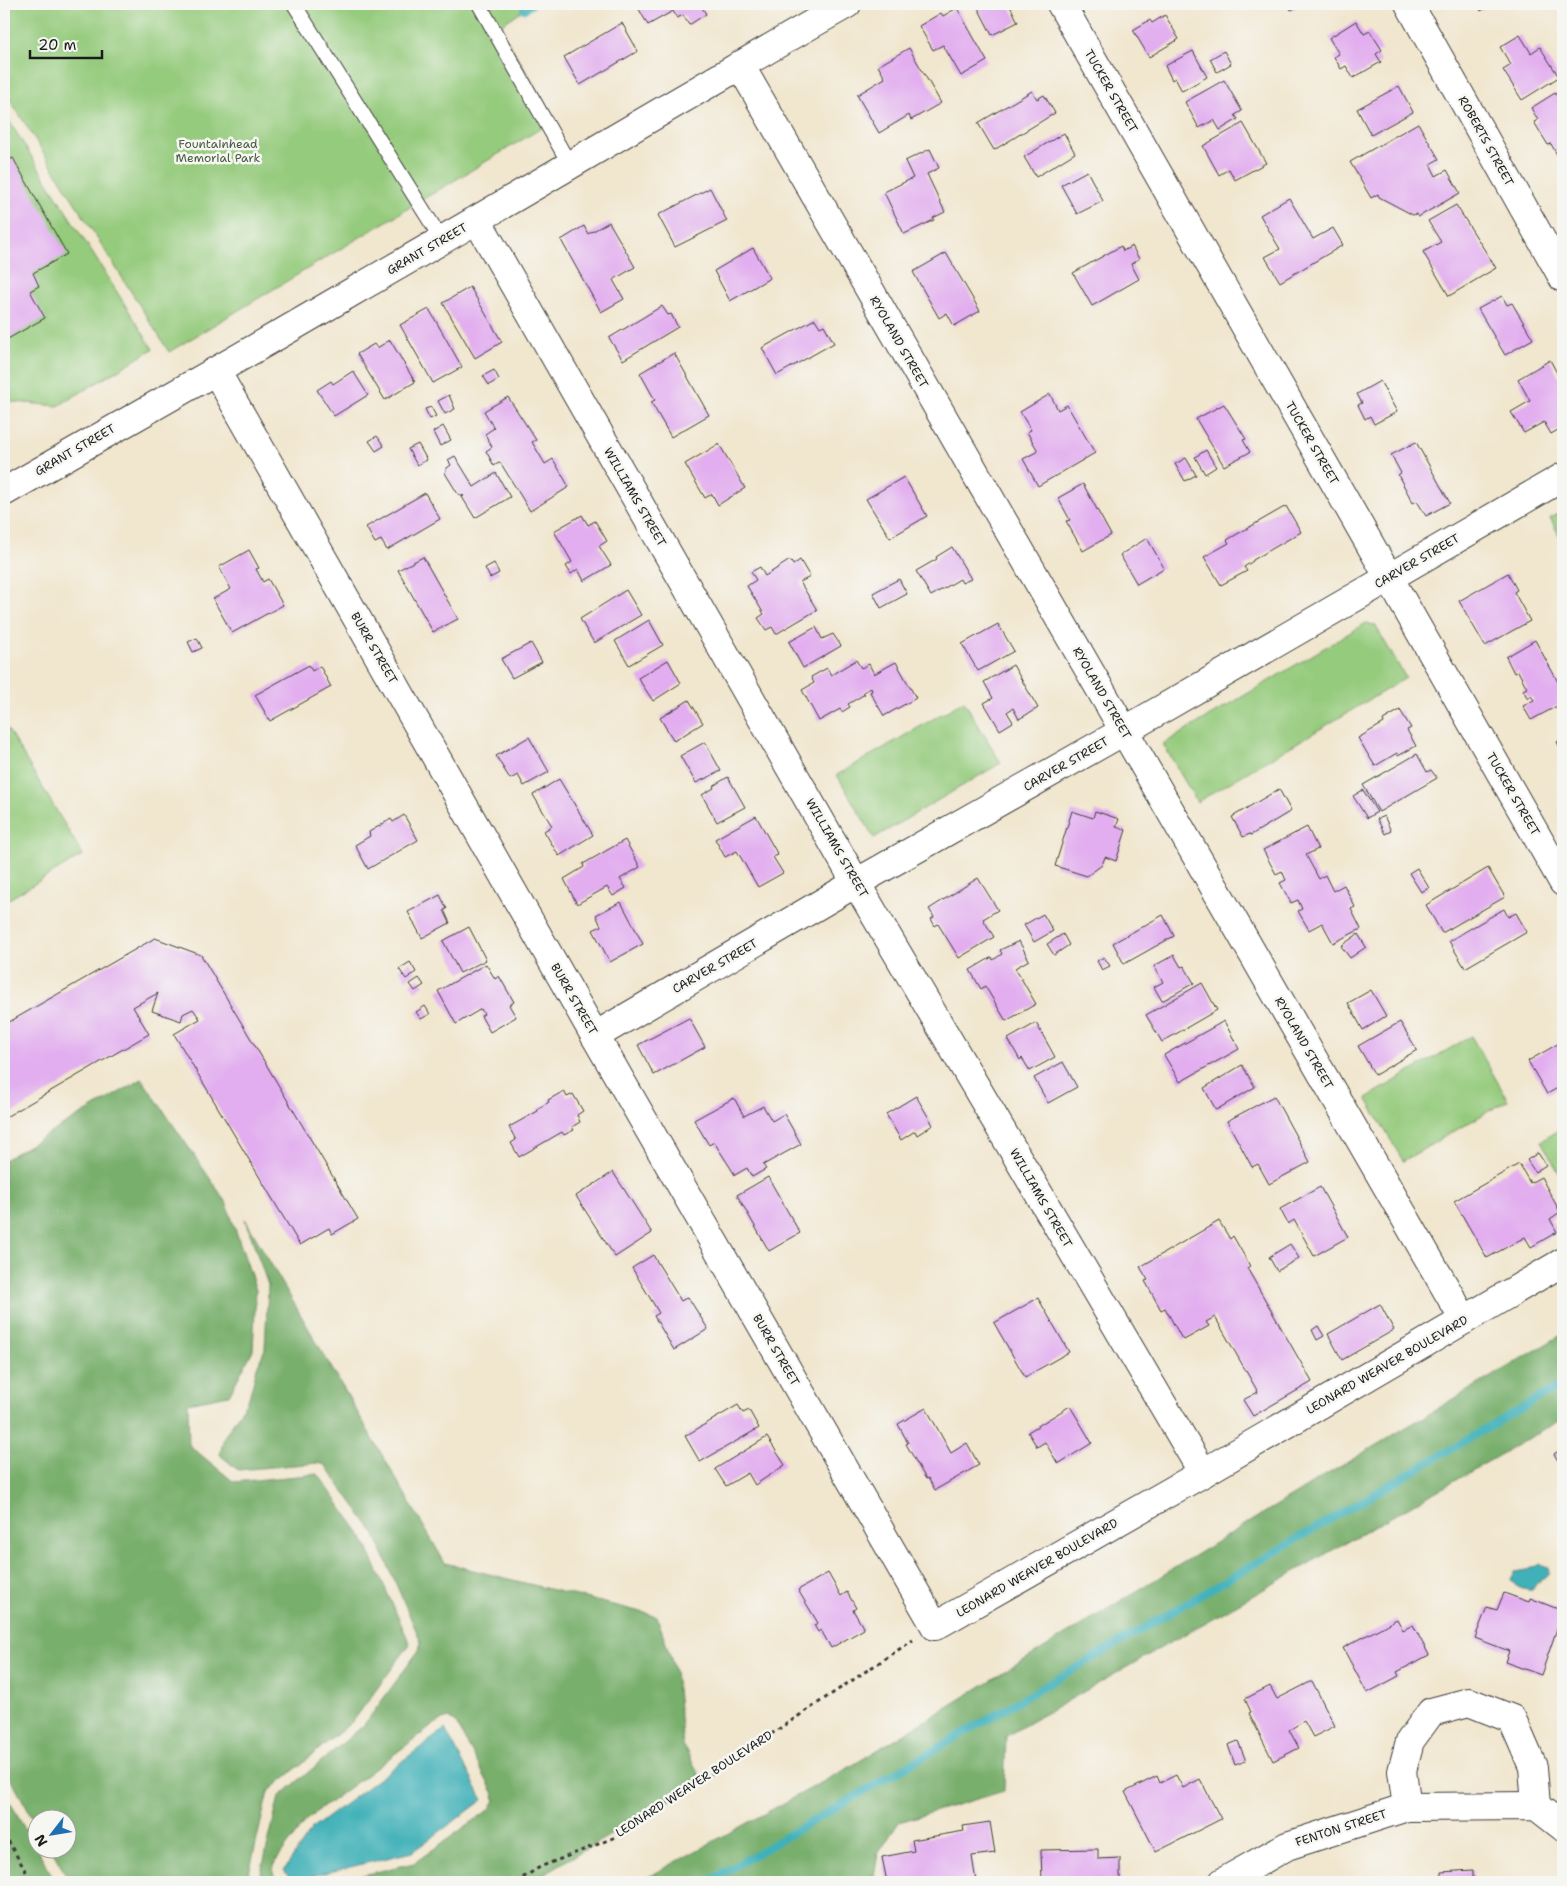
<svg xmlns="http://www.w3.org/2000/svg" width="1567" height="1886" viewBox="0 0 1567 1886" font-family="'Shantell Sans',sans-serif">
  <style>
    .green { fill: #95cb7d; stroke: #58744c }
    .forest { fill: #78af6c; stroke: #4a6644 }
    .water { fill: #40b1b8; stroke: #2e666a }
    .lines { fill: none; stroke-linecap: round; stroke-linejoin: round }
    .stream { stroke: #40b1b8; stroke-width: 8 }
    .building { fill: #e2aeef }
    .service-casing { stroke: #3c3a37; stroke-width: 16 }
    .minor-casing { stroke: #3c3a37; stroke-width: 30 }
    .path { stroke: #3c3a37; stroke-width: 3; stroke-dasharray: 4 4; stroke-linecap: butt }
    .service { stroke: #fff; stroke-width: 14 }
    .minor { stroke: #fff; stroke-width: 28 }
    .labels { text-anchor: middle; stroke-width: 5; stroke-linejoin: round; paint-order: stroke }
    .street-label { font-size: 12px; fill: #1c1c1c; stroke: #f6f6f2 }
    .park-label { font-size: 12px; fill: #46593e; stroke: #f6f6f2 }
  </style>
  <rect width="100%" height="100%" fill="#f6f6f2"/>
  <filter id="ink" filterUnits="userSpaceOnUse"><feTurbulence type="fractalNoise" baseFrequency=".02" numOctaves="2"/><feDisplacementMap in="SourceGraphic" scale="10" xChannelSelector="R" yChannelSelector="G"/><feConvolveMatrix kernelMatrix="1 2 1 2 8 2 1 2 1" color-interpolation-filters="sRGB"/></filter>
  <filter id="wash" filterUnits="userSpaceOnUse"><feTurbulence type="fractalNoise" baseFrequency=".0096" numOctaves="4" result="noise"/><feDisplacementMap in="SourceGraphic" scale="20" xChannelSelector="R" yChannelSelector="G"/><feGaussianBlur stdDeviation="1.12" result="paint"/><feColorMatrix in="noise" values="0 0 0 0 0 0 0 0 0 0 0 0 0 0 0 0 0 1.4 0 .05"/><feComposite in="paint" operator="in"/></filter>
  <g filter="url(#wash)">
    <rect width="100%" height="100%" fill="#f1e6ce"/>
    <g class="green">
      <path d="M4,4H532L499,26L555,120L169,352L4,90Z"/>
      <path d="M4,113L153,349L58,406L4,401Z"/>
      <path d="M1563,511V542L1550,518Z"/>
      <path d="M1366,623L1375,625L1406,678L1197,802L1163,744Z"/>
      <path d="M964,701L1001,763L874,838L837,775Z"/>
      <path d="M4,723L83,855L4,902Z"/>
      <path d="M1471,1036L1508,1100L1403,1161L1366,1098Z"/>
      <path d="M1563,1128V1180L1541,1141Z"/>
    </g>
    <g class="forest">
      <path d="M142,1079L226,1202L256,1290L253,1350L229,1395L188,1403L189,1445L234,1482L318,1474L363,1538L410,1644L354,1720L268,1792L247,1882H70L51,1849L68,1848V1818H38L37,1826L4,1767V1160Z"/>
      <path d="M245,1219L445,1563L657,1616L675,1671L683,1745L703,1781L530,1882H333L414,1863L490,1809L495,1800L494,1794L456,1723L449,1718L439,1721L306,1820L274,1864L272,1870L278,1882H259L279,1797L364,1725L419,1650L421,1642L374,1533L325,1465L318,1463L238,1470L220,1455L224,1437L249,1398L257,1367L265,1349L268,1285Z"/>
      <path d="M1563,1334V1419L1006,1736L1004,1791L899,1822L878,1854L873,1882H639L848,1768L1326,1475Z"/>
      <path d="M10,1802L56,1882H12L4,1869V1804Z"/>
    </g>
    <g class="water">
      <path d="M1540,1564L1548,1567C1552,1578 1544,1578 1537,1583C1535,1585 1533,1588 1531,1590C1523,1590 1514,1587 1511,1579L1515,1572L1528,1570Z"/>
      <path d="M445,1729L483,1800L412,1852L292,1881L284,1870L313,1828Z"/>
    </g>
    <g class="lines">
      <g class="stream">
        <path d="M524,9L532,4"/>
        <path d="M708,1882L1563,1384"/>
      </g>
    </g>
    <g id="blocks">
      <g class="building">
        <path d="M636,4H700L706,14L689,25L683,15L677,18L673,11L648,25Z"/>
        <path d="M976,4H1009L1018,22L992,35Z"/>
        <path d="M1288,4H1303L1291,10Z"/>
        <path d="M1476,4H1492L1481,11Z"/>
        <path d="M957,8L987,61L961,76L943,45L933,50L919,26L941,13L943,16Z"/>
        <path d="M1165,15L1179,39L1149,57L1133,30L1150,20L1152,23Z"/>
        <path d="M1356,21L1364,34L1370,31L1382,50L1376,54L1381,62L1353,78L1346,66L1341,69L1334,57L1339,54L1329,38Z"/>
        <path d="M622,23L638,51L580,85L564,57Z"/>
        <path d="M1520,35L1531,53L1540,47L1559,77L1522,100L1503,70L1511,65L1500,47Z"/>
        <path d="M909,48L941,103L911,120L909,115L879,133L857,95L885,78L878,66Z"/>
        <path d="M1193,51L1207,77L1182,91L1175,78L1172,80L1165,66Z"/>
        <path d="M1224,51L1231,64L1217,72L1210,59Z"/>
        <path d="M1224,80L1242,111L1235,115L1238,119L1220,130L1214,120L1199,128L1185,102Z"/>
        <path d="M1399,86L1413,112L1371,135L1357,109Z"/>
        <path d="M1032,91L1037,99L1044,95L1055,113L994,150L978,123Z"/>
        <path d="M1555,93L1563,105V165L1551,144L1548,145L1534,122L1538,120L1531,108Z"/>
        <path d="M1243,123L1266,163L1235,180L1229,169L1219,175L1203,146Z"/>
        <path d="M1418,123L1439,159L1430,164L1436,176L1447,170L1460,193L1418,217L1416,214L1413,215L1379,197L1378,194L1371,198L1350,162Z"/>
        <path d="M1064,133L1075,153L1036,177L1024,157Z"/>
        <path d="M930,149L939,168L927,174L945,212L933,218L934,220L904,234L884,192L913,178L905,161Z"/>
        <path d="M13,158L67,254L33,273L39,286L30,291L45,318L4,341V163Z"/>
        <path d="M1087,171L1103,201L1077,214L1061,185Z"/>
        <path d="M710,188L727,221L675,247L658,215Z"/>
        <path d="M1289,198L1313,239L1333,228L1343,245L1280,282L1265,257L1280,249L1260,215Z"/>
        <path d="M1456,205L1496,268L1449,296L1423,252L1441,242L1428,221Z"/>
        <path d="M609,222L635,267L613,280L624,299L601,312L561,240L584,226L588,234Z"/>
        <path d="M1121,246L1123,251L1132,246L1139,259L1131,264L1139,279L1092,306L1073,273Z"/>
        <path d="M753,248L770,278L730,301L714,271Z"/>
        <path d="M946,253L980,311L954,326L947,313L939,318L913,272Z"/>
        <path d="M470,287L502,342L475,358L443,303Z"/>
        <path d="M1502,296L1507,305L1512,303L1533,339L1505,355L1478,309Z"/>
        <path d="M662,306L668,315L671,314L678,327L623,360L609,338Z"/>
        <path d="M429,309L462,367L433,383L400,325Z"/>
        <path d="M815,319L820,327L824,325L834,343L777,375L762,348Z"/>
        <path d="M390,340L415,382L385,400L357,354L374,344L377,348Z"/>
        <path d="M674,353L709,415L671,437L651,402L655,400L640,373Z"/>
        <path d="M1550,360L1563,384V427L1551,434L1544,422L1524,433L1511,412L1530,401L1518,379Z"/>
        <path d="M494,370L499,379L489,385L483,376Z"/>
        <path d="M353,371L368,395L334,416L317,390L331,381L333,384Z"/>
        <path d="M1380,381L1397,412L1374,424L1370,416L1365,419L1358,405L1362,403L1357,394Z"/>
        <path d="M1050,394L1058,410L1067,405L1095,453L1038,486L1023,459L1038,451L1027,432L1031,430L1020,412Z"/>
        <path d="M449,395L455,409L445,414L438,401Z"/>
        <path d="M508,397L536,440L532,442L545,464L553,459L569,487L530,511L500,462L494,466L486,451L492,447L485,434L494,428L484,411Z"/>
        <path d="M1224,404L1246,439L1243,440L1250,452L1224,466L1196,419Z"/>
        <path d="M431,407L436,416L430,419L425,409Z"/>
        <path d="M443,426L451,440L440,446L433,432Z"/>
        <path d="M377,436L384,446L376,451L369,441Z"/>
        <path d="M1416,442L1450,503L1426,516L1417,501L1413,503L1398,475L1401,473L1391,455Z"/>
        <path d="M418,444L427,460L417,465L408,449Z"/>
        <path d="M719,444L745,488L718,505L712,494L705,498L685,464Z"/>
        <path d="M1206,450L1216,467L1205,474L1195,457Z"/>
        <path d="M455,456L474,487L496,473L510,497L475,518L462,497L464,496L458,494L445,473L447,468L451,465L448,460Z"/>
        <path d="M1186,458L1196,475L1185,481L1175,464Z"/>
        <path d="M904,477L927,516L890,538L866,499Z"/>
        <path d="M1083,484L1111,535L1083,551L1066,521L1070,520L1058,498Z"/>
        <path d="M425,493L440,519L387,550L381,540L375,543L366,527Z"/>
        <path d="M1286,506L1301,532L1253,560V561L1244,567L1247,571L1221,585L1204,557L1229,543L1227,540Z"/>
        <path d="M582,515L588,525L595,521L607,541L599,546L611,565L584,581L578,569L571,574L566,566L572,562L554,531Z"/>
        <path d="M1147,538L1164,568L1137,584L1120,555Z"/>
        <path d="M952,547L971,579L962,583L960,579L931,596L916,571L937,559L936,557Z"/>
        <path d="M249,550L259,568L256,569L263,582L268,579L283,605L232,633L213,599L231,589L219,567Z"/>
        <path d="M423,557L458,619L433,632L398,570Z"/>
        <path d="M790,560L793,565L800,560L810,577L800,582L817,610L776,634L772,627L766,630L758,618L764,614L747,586L756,580L751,572L760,567L765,576Z"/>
        <path d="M494,563L499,573L490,578L485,568Z"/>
        <path d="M1508,573L1517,590L1514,592L1530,621L1485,646L1459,601Z"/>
        <path d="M899,579L907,594L881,608L873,593Z"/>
        <path d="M626,590L641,615L594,643L580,619Z"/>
        <path d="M649,620L663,645L629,665L615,641Z"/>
        <path d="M998,624L1014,651L978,671L962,644Z"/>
        <path d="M816,627L822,639L833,634L841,646L803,668L789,642Z"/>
        <path d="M197,638L202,648L193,652L188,642Z"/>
        <path d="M1535,640L1563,691V703L1531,720L1523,706L1534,700L1531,696L1528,699L1523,690L1527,688L1518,671L1514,673L1506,657Z"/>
        <path d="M531,643L542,662L512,678L501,659Z"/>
        <path d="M668,660L681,683L653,701L638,678Z"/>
        <path d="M856,660L861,668L869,664L874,674L896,662L916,698L884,716L870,692L872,691L871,688L863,692L865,694L848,704L850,707L842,712L840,709L819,721L802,690L814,683L811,677L827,668L831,675Z"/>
        <path d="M309,665L312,671L320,666L331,687L270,721L255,695Z"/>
        <path d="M1013,665L1038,708L1019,719L1013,708L1007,712L1013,722L1000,730L984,703L993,698L984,682Z"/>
        <path d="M689,700L703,723L674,741L660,718Z"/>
        <path d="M1400,710L1411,728L1407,730L1416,746L1398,756L1397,753L1375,766L1358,738L1384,723L1383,720Z"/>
        <path d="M529,737L549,772L524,786L518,775L510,779L496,756Z"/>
        <path d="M1563,738V753L1557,742Z"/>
        <path d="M705,742L721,771L696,783L680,756Z"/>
        <path d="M1417,754L1427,772L1431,770L1437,778L1379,812L1363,785Z"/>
        <path d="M728,777L745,807L717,822L702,795L714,788L713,786Z"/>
        <path d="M559,779L593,835L559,856L544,831L552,826L533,795Z"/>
        <path d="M1279,789L1291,811L1251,835L1250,834L1243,837L1232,817Z"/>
        <path d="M1363,790L1377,812L1367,818L1353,796Z"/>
        <path d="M1072,811L1093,818L1095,811L1119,819L1116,827L1126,830L1116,861L1105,857L1102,865L1087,876L1055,866Z"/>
        <path d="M404,815L418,840L368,869L355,845L370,836L369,832L391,819L393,822Z"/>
        <path d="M756,816L778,855L773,857L783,873L758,887L737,851L725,857L715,839Z"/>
        <path d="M1384,816L1391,831L1385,834L1377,819Z"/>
        <path d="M1307,827L1318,849L1306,855L1319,879L1325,875L1333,891L1344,885L1355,907L1351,909L1361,929L1333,943L1322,923L1309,930L1298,911L1302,909L1298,900L1291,903L1280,883L1286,880L1282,871L1276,874L1263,850Z"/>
        <path d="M625,840L640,867L620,879L626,888L613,896L607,887L577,904L564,879L584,867L583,864Z"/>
        <path d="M1417,868L1429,888L1421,892L1409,873Z"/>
        <path d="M1488,868L1505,897L1442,933L1426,905Z"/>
        <path d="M978,878L998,910L983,919L994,937L959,958L938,924L935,926L931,919L934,917L929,909Z"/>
        <path d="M440,895L447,909L444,910L450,923L422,938L408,912Z"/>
        <path d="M621,902L643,944L610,962L593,930L601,926L596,915Z"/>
        <path d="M1504,909L1508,917L1516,913L1527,932L1465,968L1449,941Z"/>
        <path d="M1043,914L1053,931L1034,942L1024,925Z"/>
        <path d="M1163,915L1174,936L1124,964L1113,943Z"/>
        <path d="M469,927L486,960L460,973L443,941Z"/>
        <path d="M1063,934L1069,945L1054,955L1047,944Z"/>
        <path d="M1358,934L1366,947L1350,958L1341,946Z"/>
        <path d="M155,938L201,955L358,1219L332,1234L329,1228L300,1245L174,1034L200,1019L193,1009L183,1014L181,1021L152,1011L158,993L133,1007L149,1034L4,1118V1025Z"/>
        <path d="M1019,941L1029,960L1015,968L1036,1004L1006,1021L985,986L981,989L970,970L992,957L993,960L1002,954L1000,950Z"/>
        <path d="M1174,955L1181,967L1184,966L1194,983L1162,1001L1154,987L1163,982L1154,966Z"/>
        <path d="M1104,957L1110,966L1102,970L1097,961Z"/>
        <path d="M410,962L416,972L406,979L399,969Z"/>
        <path d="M486,964L495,979L499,976L514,1002L509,1005L516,1017L490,1032L481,1016L484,1014L481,1009L456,1024L438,991Z"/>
        <path d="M419,978L424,985L415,991L410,984Z"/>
        <path d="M1202,983L1217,1010L1162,1042L1146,1015Z"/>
        <path d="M1371,990L1386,1016L1363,1030L1348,1003Z"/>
        <path d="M425,1006L430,1014L421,1019L416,1012Z"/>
        <path d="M689,1018L705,1047L654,1075L638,1045Z"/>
        <path d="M1224,1021L1239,1049L1180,1082L1164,1055Z"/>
        <path d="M1400,1022L1417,1050L1375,1075L1358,1046Z"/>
        <path d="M1036,1023L1055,1057L1030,1071L1022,1058L1020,1060L1008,1039Z"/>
        <path d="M1563,1041V1085L1547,1094L1528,1061Z"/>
        <path d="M1063,1062L1077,1087L1048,1103L1034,1078Z"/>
        <path d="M1242,1065L1255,1087L1216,1110L1204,1088Z"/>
        <path d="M564,1091L567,1097L573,1094L583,1111L577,1115L580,1122L572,1127L574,1130L564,1135L562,1132L519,1157L511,1143L516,1140L509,1127L538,1111L537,1109L549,1102L548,1100Z"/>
        <path d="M916,1096L933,1125L917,1135L915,1131L901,1140L886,1114Z"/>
        <path d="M1274,1096L1310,1162L1269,1184L1258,1164L1252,1167L1227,1121Z"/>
        <path d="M734,1098L744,1116L763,1106L772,1121L784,1114L801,1144L763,1165L766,1169L752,1177L747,1168L735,1175L714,1142L709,1145L694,1120Z"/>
        <path d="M1538,1153L1546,1165L1535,1172L1527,1160Z"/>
        <path d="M1519,1164L1530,1183L1541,1177L1560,1212L1550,1219L1557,1232L1531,1247L1525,1237L1487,1258L1454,1201Z"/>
        <path d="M613,1172L652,1233L615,1257L576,1196Z"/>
        <path d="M768,1177L800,1233L769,1251L737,1195Z"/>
        <path d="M1320,1187L1348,1237L1314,1256L1294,1220L1288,1224L1280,1209Z"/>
        <path d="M1219,1221L1230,1239L1233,1236L1250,1266L1247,1268L1312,1382L1253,1416L1243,1400L1258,1392L1215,1317L1206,1322L1209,1326L1184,1340L1182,1339L1165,1308L1161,1310L1145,1281L1148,1280L1140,1267Z"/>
        <path d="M1290,1244L1299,1258L1277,1271L1269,1257Z"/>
        <path d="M653,1255L681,1301L688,1297L708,1329L674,1350L654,1316L659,1313L632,1268Z"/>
        <path d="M1038,1298L1069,1352L1025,1377L994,1323Z"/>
        <path d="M1380,1304L1394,1330L1342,1360L1328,1334Z"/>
        <path d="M1318,1326L1324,1336L1317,1340L1312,1330Z"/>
        <path d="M738,1405L743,1413L749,1410L759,1428L700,1462L685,1436Z"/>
        <path d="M1070,1406L1092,1443L1058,1464L1045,1442L1037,1447L1028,1432Z"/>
        <path d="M926,1408L951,1453L967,1443L979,1465L935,1490L928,1478L926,1479L906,1444L908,1443L898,1424Z"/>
        <path d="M767,1437L785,1465L755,1485L748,1473L726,1486L715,1469Z"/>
        <path d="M1563,1448V1469L1554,1454Z"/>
        <path d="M828,1573L841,1596L847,1592L856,1608L853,1610L864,1629L831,1648L821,1630L818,1632L814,1625L818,1623L798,1590Z"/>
        <path d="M1504,1593L1529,1602L1530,1598L1563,1611L1541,1675L1505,1662L1509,1651L1475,1638L1487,1607L1497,1610Z"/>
        <path d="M1397,1619L1403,1630L1413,1625L1429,1655L1397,1672L1399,1676L1367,1693L1343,1648Z"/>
        <path d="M1312,1681L1335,1726L1313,1737L1304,1721L1289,1730L1299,1748L1273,1761L1249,1713L1251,1712L1245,1699L1270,1686L1277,1699Z"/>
        <path d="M1238,1741L1246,1761L1235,1765L1228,1745Z"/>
        <path d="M1176,1775L1183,1788L1200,1779L1221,1819L1156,1852L1125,1792L1157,1776L1160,1783Z"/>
        <path d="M990,1822L995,1853L972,1856L976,1882H887L882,1857L914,1851L912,1840L964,1831L963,1826Z"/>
        <path d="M1098,1849V1859L1120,1858V1882H1042L1041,1850Z"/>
        <path d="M1473,1870V1882H1441V1872Z"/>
      </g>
    </g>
  </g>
  <g filter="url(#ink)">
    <use href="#blocks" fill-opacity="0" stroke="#3c3a37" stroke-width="1"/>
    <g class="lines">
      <g class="service-casing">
        <g id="service">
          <path d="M294,4L442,240"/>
          <path d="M479,4L570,165"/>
        </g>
      </g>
      <g class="minor-casing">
        <g id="minor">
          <path d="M1061,4L1563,882"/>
          <path d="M1409,4L1563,278"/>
          <path d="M740,65L1464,1320"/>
          <path d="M477,220L856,883L1203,1473"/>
          <path d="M216,371L595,1036L935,1626L1203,1473L1563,1262"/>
          <path d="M4,492C120,425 237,360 352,292C518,197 681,98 847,4"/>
          <path d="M595,1036L856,883L1124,731L1563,477"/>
          <path d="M1407,1807L1402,1771L1410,1741L1431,1712L1469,1702L1512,1719L1533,1767L1536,1806"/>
          <path d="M1223,1882L1287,1846L1407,1807L1536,1806L1563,1827"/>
        </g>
      </g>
      <g class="path">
        <path d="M4,1834L32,1882"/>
        <path d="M516,1882L540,1867L616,1837L913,1640"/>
      </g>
      <use href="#service" class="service"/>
      <use href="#minor" class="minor"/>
    </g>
  </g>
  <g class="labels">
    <g class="street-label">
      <text transform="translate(1111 91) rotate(60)" y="4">TUCKER STREET</text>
      <text transform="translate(1486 141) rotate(61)" y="4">ROBERTS STREET</text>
      <text transform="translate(427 249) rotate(-30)" y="4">GRANT STREET</text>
      <text transform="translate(899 342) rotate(60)" y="4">RYOLAND STREET</text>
      <text transform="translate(1312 443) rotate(60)" y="4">TUCKER STREET</text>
      <text transform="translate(75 450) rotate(-30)" y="4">GRANT STREET</text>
      <text transform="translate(635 497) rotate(60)" y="4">WILLIAMS STREET</text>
      <text transform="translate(1417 561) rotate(-30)" y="4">CARVER STREET</text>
      <text transform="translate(374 648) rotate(60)" y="4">BURR STREET</text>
      <text transform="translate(1102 693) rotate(60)" y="4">RYOLAND STREET</text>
      <text transform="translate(1066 764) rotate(-30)" y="4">CARVER STREET</text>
      <text transform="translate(1513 794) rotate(60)" y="4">TUCKER STREET</text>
      <text transform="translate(837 848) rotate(60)" y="4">WILLIAMS STREET</text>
      <text transform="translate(715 966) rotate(-30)" y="4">CARVER STREET</text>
      <text transform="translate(574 999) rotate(60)" y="4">BURR STREET</text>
      <text transform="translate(1304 1043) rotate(60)" y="4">RYOLAND STREET</text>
      <text transform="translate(1041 1198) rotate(60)" y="4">WILLIAMS STREET</text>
      <text transform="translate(776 1350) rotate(60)" y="4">BURR STREET</text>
      <text transform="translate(1387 1365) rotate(-30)" y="4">LEONARD WEAVER BOULEVARD</text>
      <text transform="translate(1037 1568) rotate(-30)" y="4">LEONARD WEAVER BOULEVARD</text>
      <text transform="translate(694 1784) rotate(-33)" y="4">LEONARD WEAVER BOULEVARD</text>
      <text transform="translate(1341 1828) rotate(-18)" y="4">FENTON STREET</text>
    </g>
    <g class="park-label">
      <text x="218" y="148">Fountainhead<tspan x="218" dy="14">Memorial Park</tspan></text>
    </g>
  </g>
  <rect width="1567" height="1886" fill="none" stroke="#f6f6f2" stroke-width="20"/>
  <g transform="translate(52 1834) rotate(239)"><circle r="24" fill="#f6f6f2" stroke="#9f9f9c"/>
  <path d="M0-4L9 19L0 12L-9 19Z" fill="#1f6fb2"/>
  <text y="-8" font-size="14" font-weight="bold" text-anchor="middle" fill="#1c1c1c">N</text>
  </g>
  <path d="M30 50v8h72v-8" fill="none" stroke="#1c1c1c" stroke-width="2.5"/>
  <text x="38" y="50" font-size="15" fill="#1c1c1c" stroke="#f6f6f2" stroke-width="4" paint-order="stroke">20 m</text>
</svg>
